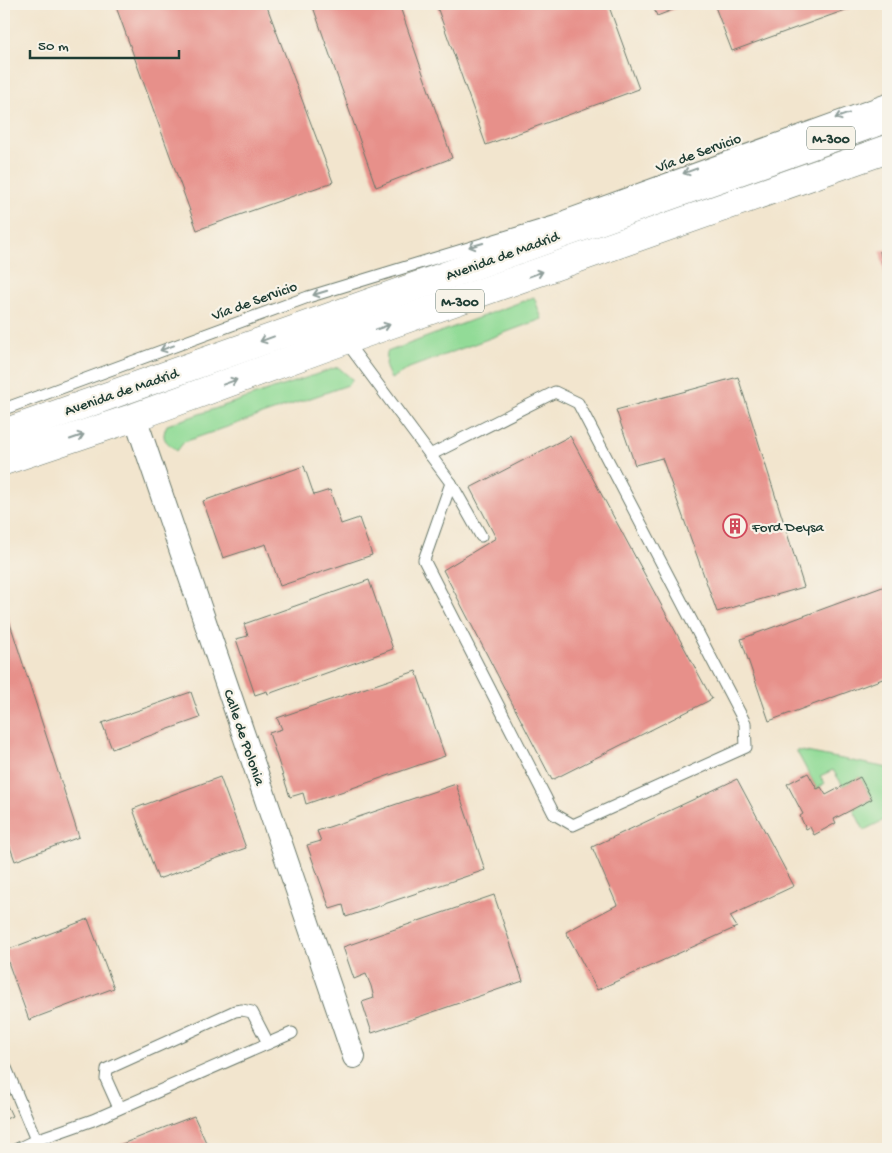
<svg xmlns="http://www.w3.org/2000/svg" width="892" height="1153" viewBox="0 0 892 1153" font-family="'Gochi Hand',sans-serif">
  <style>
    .green { fill: #92db97; stroke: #588c66 }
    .building { fill: #e7908a }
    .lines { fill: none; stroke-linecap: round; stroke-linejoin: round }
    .service-casing { stroke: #69786a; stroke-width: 13 }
    .minor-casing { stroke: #69786a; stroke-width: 24 }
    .primary-casing { stroke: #69786a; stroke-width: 29 }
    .service { stroke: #fff; stroke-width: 11 }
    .minor { stroke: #fff; stroke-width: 22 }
    .primary { stroke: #fff; stroke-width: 28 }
    .oneway { stroke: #8f9e9a }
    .labels { text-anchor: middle; stroke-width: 4.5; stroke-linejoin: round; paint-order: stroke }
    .shield { fill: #f7f3e8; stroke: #60746a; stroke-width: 1 }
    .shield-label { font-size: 14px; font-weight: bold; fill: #1f3d34 }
    .street-label { font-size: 15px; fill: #1f3d34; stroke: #f7f3e8 }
    .poi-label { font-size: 15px; fill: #1f3d34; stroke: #f7f3e8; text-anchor: start }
  </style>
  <rect width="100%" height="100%" fill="#f7f3e8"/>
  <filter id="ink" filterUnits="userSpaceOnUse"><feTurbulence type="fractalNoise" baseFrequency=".02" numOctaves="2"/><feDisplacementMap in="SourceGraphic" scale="10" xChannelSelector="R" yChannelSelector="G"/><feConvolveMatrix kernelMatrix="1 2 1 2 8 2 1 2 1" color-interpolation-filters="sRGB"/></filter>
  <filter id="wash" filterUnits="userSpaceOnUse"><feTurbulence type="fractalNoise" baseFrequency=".0096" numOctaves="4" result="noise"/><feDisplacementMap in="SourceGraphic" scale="20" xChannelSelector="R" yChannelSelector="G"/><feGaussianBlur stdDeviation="1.12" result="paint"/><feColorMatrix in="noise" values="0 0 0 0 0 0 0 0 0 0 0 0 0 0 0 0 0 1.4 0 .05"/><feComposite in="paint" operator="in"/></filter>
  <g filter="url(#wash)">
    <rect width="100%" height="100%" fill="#f2e5ce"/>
    <g class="green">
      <path d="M534,297L542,319L409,368L391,379L386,368L387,352Z"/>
      <path d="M338,367L353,380L348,385L184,442L177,451C166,441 160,440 167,425Z"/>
      <path d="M796,750L888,768V818L864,830L853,809L872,799L860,777L843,786L833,770L820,776L825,783L817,789Z"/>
    </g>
    <g id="blocks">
      <g class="building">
        <path d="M115,4H266L333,182L197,230Z"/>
        <path d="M312,4H399L452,158L376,187Z"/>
        <path d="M436,4H608L639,89L486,145Z"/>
        <path d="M652,4H688L657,16Z"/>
        <path d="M714,4H862L732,51Z"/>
        <path d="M888,249V287H887L880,251Z"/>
        <path d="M738,377L804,587L717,612L662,458L635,465L616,410Z"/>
        <path d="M570,436L712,699L552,780L443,570L496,538L470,488Z"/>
        <path d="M304,466L314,495L330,490L341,524L359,518L372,555L280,586L266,544L223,558L203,501Z"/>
        <path d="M369,580L393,649L268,694L267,691L255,695L236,639L248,636L244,624Z"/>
        <path d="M888,585V677L769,721L741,639Z"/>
        <path d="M4,605L79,837L15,861L4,830Z"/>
        <path d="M416,671L445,756L306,804L303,793L290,797L269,733L282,729L277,718Z"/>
        <path d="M191,692L200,718L112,749L102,723Z"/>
        <path d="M808,773L817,789L821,787L826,795L860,777L872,799L834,819L836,823L814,835L810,827L806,829L800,816L803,814L787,784Z"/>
        <path d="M220,777L246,848L158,879L133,809Z"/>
        <path d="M737,779L794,886L730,916L737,927L597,990L566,932L617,905L592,847Z"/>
        <path d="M456,784L485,870L346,917L343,905L330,909L307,845L321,841L317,831Z"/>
        <path d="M494,895L523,981L372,1033L362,1002L374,998L371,986L366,974L354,979L343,947Z"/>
        <path d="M88,919L114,988L29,1020L4,951Z"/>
        <path d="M4,1099L12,1116L4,1120Z"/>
        <path d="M194,1116L209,1149H109Z"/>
      </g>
    </g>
  </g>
  <g filter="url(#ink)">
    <use href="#blocks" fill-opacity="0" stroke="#69786a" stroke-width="1"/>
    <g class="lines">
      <g class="service-casing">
        <g id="service">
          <path d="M565,216L888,99"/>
          <path d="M345,340L451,483L481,536"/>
          <path d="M4,409L308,297L573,216"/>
          <path d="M430,455L555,392L578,403L745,723L746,747L573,825L554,814L424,560L451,483"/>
          <path d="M4,1063L36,1140"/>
          <path d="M119,1108L106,1079L107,1069L235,1011L242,1010L252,1012L268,1043"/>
          <path d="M17,1149L36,1140L93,1120L292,1033"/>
        </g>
      </g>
      <g class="minor-casing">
        <path id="minor" d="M135,417L354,1057"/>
      </g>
      <g class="primary-casing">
        <g id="primary">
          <path d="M4,433L888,118"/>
          <path d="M4,461L135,417L329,346L888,149"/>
        </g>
      </g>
      <use href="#service" class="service"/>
      <use href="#minor" class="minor"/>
      <use href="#primary" class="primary"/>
    </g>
    <defs><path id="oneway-shaft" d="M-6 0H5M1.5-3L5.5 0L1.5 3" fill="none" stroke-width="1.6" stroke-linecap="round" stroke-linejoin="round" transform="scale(1.25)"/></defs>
    <g class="oneway">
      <use href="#oneway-shaft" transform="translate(842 116) rotate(160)"/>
      <use href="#oneway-shaft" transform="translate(690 171) rotate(160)"/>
      <use href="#oneway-shaft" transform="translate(476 245) rotate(164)"/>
      <use href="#oneway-shaft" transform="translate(536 274) rotate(-20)"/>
      <use href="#oneway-shaft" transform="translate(320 293) rotate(163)"/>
      <use href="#oneway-shaft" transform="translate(383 327) rotate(-19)"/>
      <use href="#oneway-shaft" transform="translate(267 339) rotate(160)"/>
      <use href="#oneway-shaft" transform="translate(167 348) rotate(160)"/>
      <use href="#oneway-shaft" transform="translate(230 382) rotate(-20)"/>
      <use href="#oneway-shaft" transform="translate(77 437) rotate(-19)"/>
    </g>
  </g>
  <defs>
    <g id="building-ring" transform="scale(1.25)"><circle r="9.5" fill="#f7f3e8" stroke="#d1495b" stroke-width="1.5"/><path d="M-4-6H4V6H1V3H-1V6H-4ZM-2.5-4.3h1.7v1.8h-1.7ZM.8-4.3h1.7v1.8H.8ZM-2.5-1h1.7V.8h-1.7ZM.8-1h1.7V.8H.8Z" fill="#d1495b"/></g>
  </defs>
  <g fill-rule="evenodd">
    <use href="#building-ring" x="735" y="526"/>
  </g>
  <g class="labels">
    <g class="shield">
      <rect x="807" y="126.5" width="48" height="23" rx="4"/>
      <rect x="436" y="289.5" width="48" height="23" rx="4"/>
    </g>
    <g class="shield-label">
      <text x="831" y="143">M-300</text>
      <text x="460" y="306">M-300</text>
    </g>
    <g class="street-label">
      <text transform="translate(698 152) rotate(-20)" y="5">Vía de Servicio</text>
      <text transform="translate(502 255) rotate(-20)" y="5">Avenida de Madrid</text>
      <text transform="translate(254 300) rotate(-20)" y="5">Vía de Servicio</text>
      <text transform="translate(121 391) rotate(-19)" y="5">Avenida de Madrid</text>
      <text transform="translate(245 737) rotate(71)" y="5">Calle de Polonia</text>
    </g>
    <g class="poi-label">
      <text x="752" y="531">Ford Deysa</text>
    </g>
  </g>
  <rect width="892" height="1153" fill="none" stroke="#f7f3e8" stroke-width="20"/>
  <path d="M30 50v8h149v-8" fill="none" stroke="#1f3d34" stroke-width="2.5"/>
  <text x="38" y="50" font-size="15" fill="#1f3d34" stroke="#f7f3e8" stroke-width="4" paint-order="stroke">50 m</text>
</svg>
